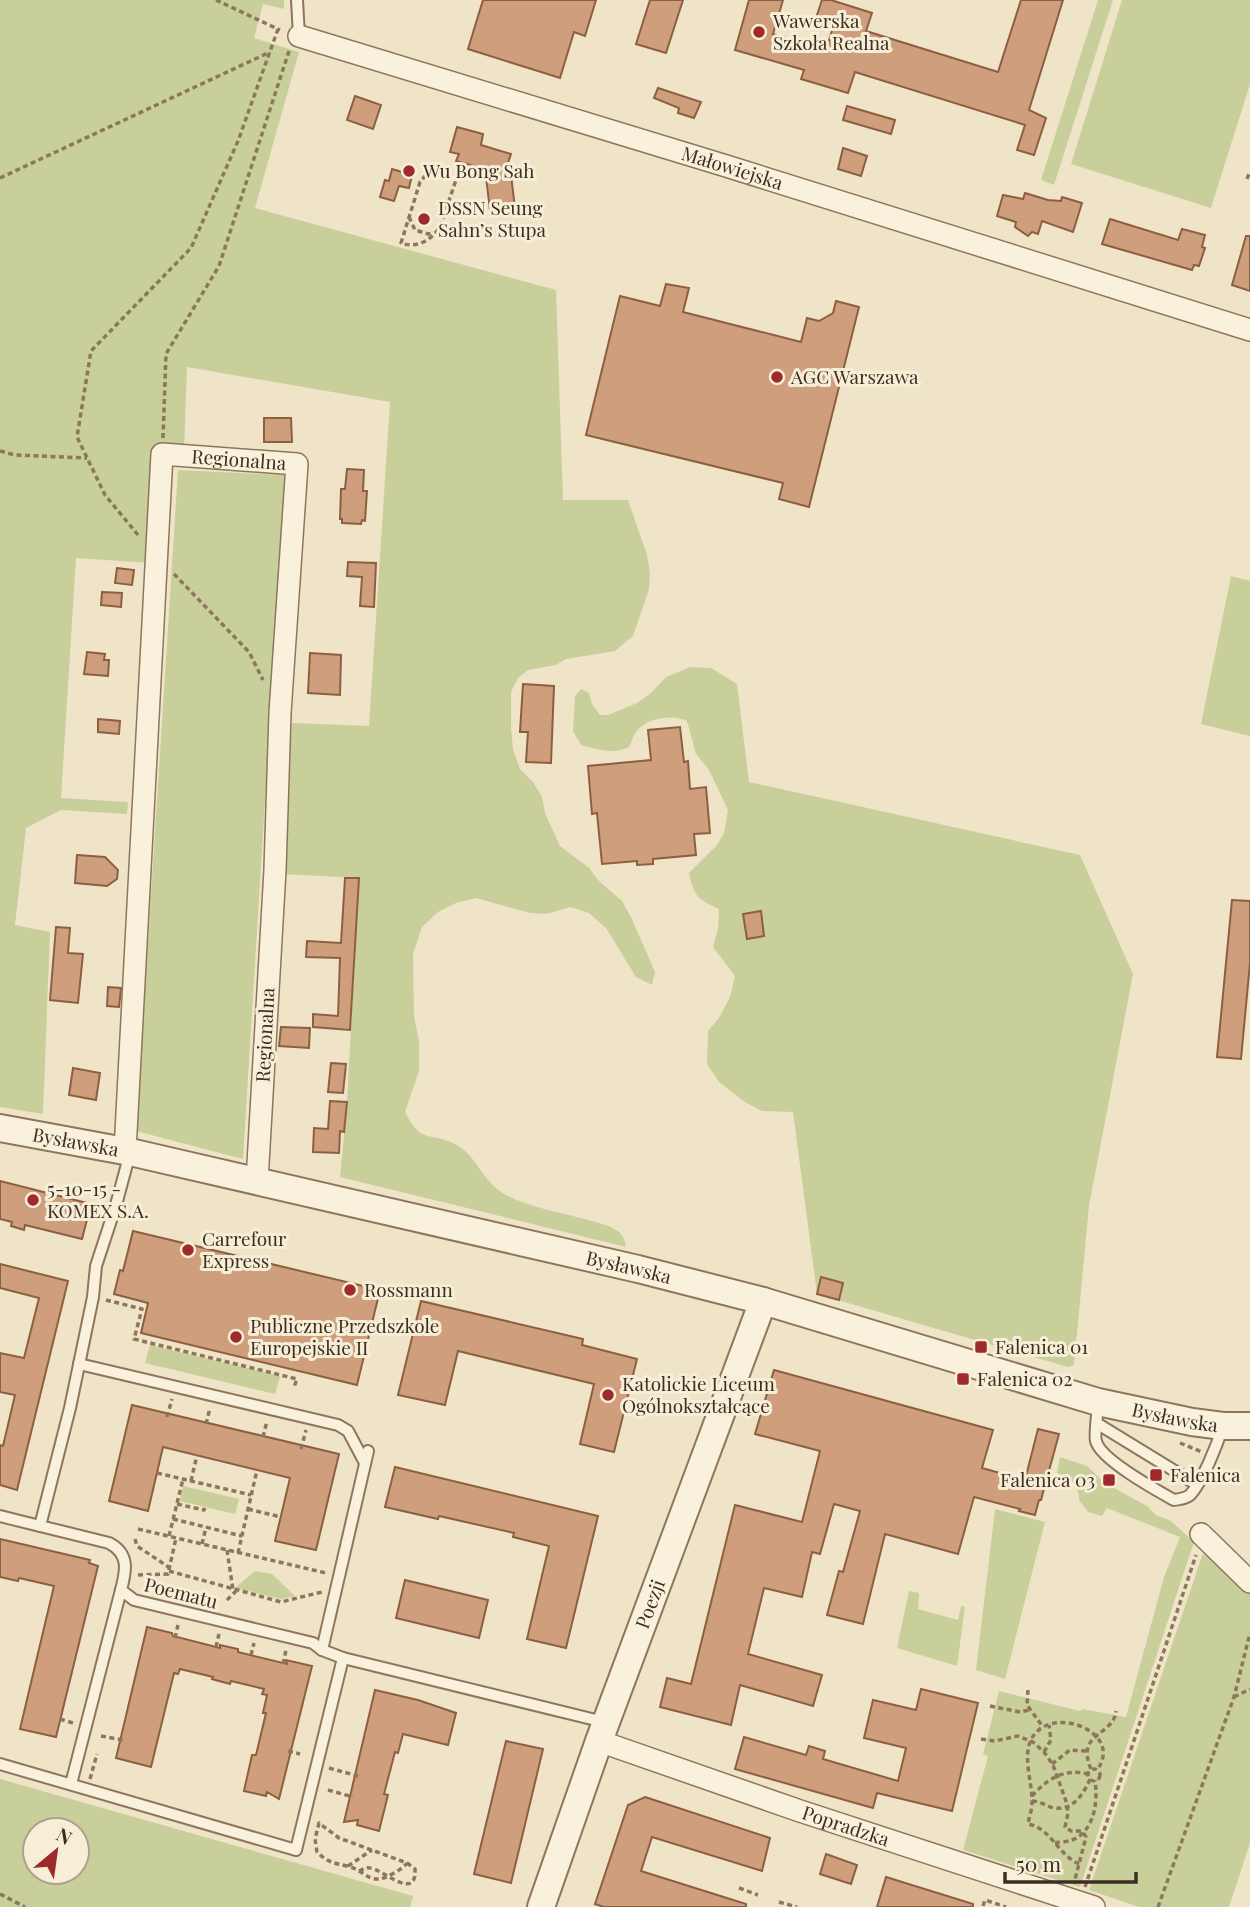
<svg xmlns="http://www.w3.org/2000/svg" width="1250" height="1907" viewBox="0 0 1250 1907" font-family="'Playfair Display',serif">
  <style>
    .green { fill: #c9cf9b; fill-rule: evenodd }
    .building { fill: #cf9f7d; stroke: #8d5f41; stroke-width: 2 }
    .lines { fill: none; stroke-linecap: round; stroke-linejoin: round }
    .service-casing { stroke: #8d765c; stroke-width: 14 }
    .minor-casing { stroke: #8d765c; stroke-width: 24 }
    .tertiary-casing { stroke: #8d765c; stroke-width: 30 }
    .path { stroke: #8d765c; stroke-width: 3.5; stroke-dasharray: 5 3.5; stroke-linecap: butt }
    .service { stroke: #faf1dc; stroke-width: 10 }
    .minor { stroke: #faf1dc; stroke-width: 21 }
    .tertiary { stroke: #faf1dc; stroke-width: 26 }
    .poi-dot { fill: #9e2a2b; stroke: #f7eed8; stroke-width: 2.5 }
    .labels { text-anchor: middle; stroke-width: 6; stroke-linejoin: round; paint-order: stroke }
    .poi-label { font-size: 19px; fill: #3d2e20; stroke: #f7eed8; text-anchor: start }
    .street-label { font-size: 19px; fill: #3d2e20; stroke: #f7eed8 }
  </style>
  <rect width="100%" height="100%" fill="#f0e4c8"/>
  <g class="green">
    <path d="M0,0H284V9L263,4L254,38L299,52L255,208L556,290L563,500H628L647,555L650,573L649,589L633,636L615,651L566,659L556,665L528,670L518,678L511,692V728L513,749L520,769L533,782L542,797L545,813L560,846L589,868L599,881L622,901L631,917L655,972L652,985L636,977L606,928L589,913L570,907L547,914L530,913L476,898L456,903L438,912L422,927L413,954L414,1016L419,1041V1071L405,1112C422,1145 428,1131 455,1144C477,1155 482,1181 503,1193C527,1207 559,1212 585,1219C597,1223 610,1224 620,1233C624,1237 625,1242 626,1247L340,1177L347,1103L359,878L282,874L292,723L369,726L390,402L187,367L184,450L158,449L150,563L76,558L61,798L128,802L127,814L61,810L26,828L15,925L50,932L43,1114L0,1107Z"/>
    <path d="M1098,0H1113L1054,185L1041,180Z"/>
    <path d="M1122,0H1250V84L1211,208L1071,164Z"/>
    <path d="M178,470L285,475L243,1159L136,1131Z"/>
    <path d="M1231,576L1250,581V736L1201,724Z"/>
    <path d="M690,667L711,668L737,684L749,782L1080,855L1133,974L1089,1206L1074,1365L1068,1367L817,1294L793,1112L762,1111L745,1102L719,1082L707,1064L708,1031L719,1018L730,997L735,976L713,947L718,929L719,909C697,899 694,896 689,873L717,845L724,833L728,810L709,770L696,754L687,721C673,714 647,717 636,732C633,736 631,743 629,747C614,755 597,749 581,745L573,731L575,696L581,689L589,693L592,704L600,715H608L637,703L651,693L666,677Z"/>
    <path d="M150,1345L280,1376L275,1394L145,1363Z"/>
    <path d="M1060,1457L1087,1466L1105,1483L1147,1506L1156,1515L1171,1521L1194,1542L1080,1887L963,1850L988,1756L983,1754L999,1691L1080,1711L1083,1709L1126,1717L1164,1577L1180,1537L1107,1508L1102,1516L1088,1512L1079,1500C1080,1486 1070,1478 1057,1473Z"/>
    <path d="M183,1486L239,1499L235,1514L180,1501Z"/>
    <path d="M995,1509L1045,1522L1005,1679L976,1670Z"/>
    <path d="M1203,1553L1250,1592V1843L1229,1907H1139L1089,1890Z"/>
    <path d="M255,1571L272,1574L295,1596L281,1599L235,1588Z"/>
    <path d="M909,1591L919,1593L918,1609L958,1620L961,1606L965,1607L957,1666L897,1648Z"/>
    <path d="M0,1779L413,1896L410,1907H0ZM77,1830V1872H35V1830Z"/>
  </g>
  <g class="building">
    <path d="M483,0H596L585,36L574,32L560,78L468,49Z"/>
    <path d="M650,0H683L666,53L636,44Z"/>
    <path d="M749,0H783L773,34L826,50L834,24L816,18L822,0H831L872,13L866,31L998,72L1021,0H1063L1029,110L1046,118L1034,155L1017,150L1025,125L855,72L848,93L801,79L804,70L735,50Z"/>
    <path d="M658,88L701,102L694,118L678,113L679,108L654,98Z"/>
    <path d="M355,96L381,105L373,129L347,120Z"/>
    <path d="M847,106L895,120L891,134L843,120Z"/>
    <path d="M457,127L483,134L481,145L511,154L504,175H511L515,208L490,210L485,169L456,161L459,154L450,152Z"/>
    <path d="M843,148L867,156L861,176L838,169Z"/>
    <path d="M392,169L412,175L409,188L399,186L394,201L380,197L385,180L389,181Z"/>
    <path d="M1025,193L1048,200L1061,201L1062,197L1082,203L1073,232L1042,221L1038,234L1032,232L1028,236L1015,227L1016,222L997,216L1003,195L1023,199Z"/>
    <path d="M1110,219L1178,240L1182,229L1205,235L1202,247L1205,248L1199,266L1194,265L1192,270L1102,244Z"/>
    <path d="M1246,236H1250V291L1232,285Z"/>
    <path d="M666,284L689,288L683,312L801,342L807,318L819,321L833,313L836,301L859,307L809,507L779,499L783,483L586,435L620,296L660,306Z"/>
    <path d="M264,418H291L292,442H264Z"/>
    <path d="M347,469L364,470L363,491H367L365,521L362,520L361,524L342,523V519H340L341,489H345Z"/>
    <path d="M348,562L376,563L374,607L360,606L362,577L347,576Z"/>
    <path d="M117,568L134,570L132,585L115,583Z"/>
    <path d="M102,592L122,593L121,607L101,605Z"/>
    <path d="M87,652L105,654L104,660H109L108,676L84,674Z"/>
    <path d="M310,653L341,655L340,695L308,693Z"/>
    <path d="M523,684L554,686L551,763L526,762L528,732H520Z"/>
    <path d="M98,719L120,721L119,734L98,732Z"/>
    <path d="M680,727L684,762L688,761L690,789L706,787L710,833L694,834L696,855L653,859V864L637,865V861L602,864L597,813L592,814L588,766L651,760L648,730Z"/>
    <path d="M77,855L105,857L118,870L117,879L107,886L75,883Z"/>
    <path d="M345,878H359L350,1030L313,1027V1014L338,1016L340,958L306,957L307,941L341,943Z"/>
    <path d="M1232,900L1250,901V963L1241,1059L1217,1057Z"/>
    <path d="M761,911L764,936L747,939L743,914Z"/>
    <path d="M56,927L70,928L68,953L83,954L78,1003L50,1000Z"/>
    <path d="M108,987L121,988L119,1007L107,1006Z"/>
    <path d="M281,1027L310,1028L309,1048L279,1046Z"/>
    <path d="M331,1063L346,1064L343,1093L328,1092Z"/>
    <path d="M73,1068L100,1073L96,1100L69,1095Z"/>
    <path d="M330,1101L347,1102L344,1132L340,1131L339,1153L313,1152L314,1128L328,1129Z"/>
    <path d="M0,1181L91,1204L82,1239L25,1225L24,1230L11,1226L12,1222L0,1219Z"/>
    <path d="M133,1231L380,1290L357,1385L141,1333L148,1303L114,1294L120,1270L123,1271Z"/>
    <path d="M0,1264L68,1281L17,1490L0,1485V1445L3,1446L15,1395L0,1392V1353L24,1358L39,1298L0,1288Z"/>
    <path d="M821,1277L843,1283L839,1300L817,1294Z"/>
    <path d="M421,1301L583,1339L582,1345L637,1359L614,1452L580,1444L594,1384L458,1351L445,1405L398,1395Z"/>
    <path d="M774,1370L993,1430L982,1468L1025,1480L1038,1429L1059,1434L1041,1500H1039L1035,1515L1019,1511L1020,1509L974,1497L958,1554L885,1534L863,1624L827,1615L839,1571L843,1572L860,1511L834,1504L820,1554L812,1552L802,1597L764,1588L748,1654L822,1675L813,1706L740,1685L731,1725L660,1707L667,1678L691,1684L735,1505L802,1522L820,1451L755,1434Z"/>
    <path d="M132,1405L339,1454L316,1550L275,1541L290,1478L163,1447L148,1511L109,1501Z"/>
    <path d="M395,1467L598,1516L566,1648L527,1639L549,1546L513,1537L514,1533L439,1516L438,1519L385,1507Z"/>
    <path d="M0,1539L90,1560L89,1563L98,1566L56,1737L20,1729L54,1586L19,1578L18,1581L0,1577Z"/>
    <path d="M405,1580L488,1600L479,1638L396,1618Z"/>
    <path d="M147,1627L172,1633L173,1636L220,1648V1645L238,1649V1652L287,1664L286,1660L312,1666L279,1799L267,1792L266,1796L244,1791L252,1755H256L266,1713H263L267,1695L262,1694L264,1689L231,1681L230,1684L212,1679L213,1677L180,1669L178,1674L174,1673L151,1767L116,1758Z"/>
    <path d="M921,1689L978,1703L952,1811L877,1793L873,1808L735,1769L744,1737L806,1755L809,1746L825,1751L823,1759L898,1781L906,1748L864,1738L873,1700L916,1710Z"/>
    <path d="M375,1690L418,1700L456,1713L448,1745L403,1734L398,1753L395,1752L384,1794L388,1795L379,1831L357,1825L358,1820L344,1822Z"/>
    <path d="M506,1741L543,1749L511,1883L474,1874Z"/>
    <path d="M645,1797L770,1838L762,1871L652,1837L641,1871L746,1904V1907H604L595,1904L628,1805Z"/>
    <path d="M826,1854L857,1865L851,1884L820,1874Z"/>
    <path d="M886,1877L973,1904V1907H877Z"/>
  </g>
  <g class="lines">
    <g class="service-casing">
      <g id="service">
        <path d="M297,0L299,36"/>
        <path d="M130,1153L116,1205L96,1266L93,1297L70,1408L40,1526L109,1543C130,1554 126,1571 121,1590L134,1600L313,1643L322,1650L343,1658L604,1722"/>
        <path d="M79,1364L338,1425L348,1431L365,1463"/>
        <path d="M1098,1403C1098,1410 1094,1436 1096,1441C1100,1459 1156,1490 1174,1500C1179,1499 1185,1499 1190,1495C1203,1481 1217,1445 1223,1426"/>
        <path d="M1098,1424L1196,1484"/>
        <path d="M0,1516L40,1526"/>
        <path d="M322,1650L368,1451"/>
        <path d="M0,1764L296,1850L343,1658"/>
        <path d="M71,1784L121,1590"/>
      </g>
    </g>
    <g class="minor-casing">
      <g id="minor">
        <path id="s1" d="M299,36L723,165L1250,330"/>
        <path id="s2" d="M125,1151L162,454L297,464L280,713L275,870L257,1181"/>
        <path d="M1201,1534L1250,1582"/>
        <path id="s3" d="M599,1741L800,1811L1094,1907"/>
      </g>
    </g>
    <g class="tertiary-casing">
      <g id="tertiary">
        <path id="s4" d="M0,1128L130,1152L638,1269L763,1301L1098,1402L1192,1422L1223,1426H1250"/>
        <path id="s5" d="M541,1907L599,1741L763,1301"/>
      </g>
    </g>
    <g class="path">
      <path d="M216,0L280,30"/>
      <path d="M442,170L425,176L420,182L401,243C417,249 431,240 440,227L458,174"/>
      <path d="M0,178L270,52"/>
      <path d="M1247,179L1250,171"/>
      <path d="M409,217L415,230L428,234L434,233"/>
      <path d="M163,438L166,354L219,266L289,51"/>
      <path d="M0,451L15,455L87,458"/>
      <path d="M138,535L105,495L77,437L91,351L191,248L238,141L278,29"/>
      <path d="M174,574L249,652L263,680"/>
      <path d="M106,1300L142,1309L134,1339L297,1379L294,1387"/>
      <path d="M167,1417L172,1399"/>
      <path d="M206,1424L210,1408"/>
      <path d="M263,1437L267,1421"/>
      <path d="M1180,1443L1202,1452"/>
      <path d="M301,1449L306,1430"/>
      <path d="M157,1473L251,1495"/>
      <path d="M191,1481L197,1455"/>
      <path d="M177,1504L204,1510L205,1508"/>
      <path d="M248,1509L281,1517"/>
      <path d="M173,1519L242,1536"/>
      <path d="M138,1529L326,1573"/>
      <path d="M169,1536L183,1479"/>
      <path d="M135,1539L137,1546L170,1568"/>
      <path d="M202,1544L206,1527"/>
      <path d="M227,1550L233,1590"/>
      <path d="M238,1553L257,1470"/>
      <path d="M169,1571L281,1602L322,1592"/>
      <path d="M138,1575L168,1574L176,1538"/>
      <path d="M227,1600L236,1591"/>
      <path d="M175,1638L178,1625"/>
      <path d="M216,1647L219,1634"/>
      <path d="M251,1655L254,1643"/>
      <path d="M283,1664L286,1650"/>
      <path d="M1028,1690L1027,1705L1043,1727"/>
      <path d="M1234,1697L1250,1689"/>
      <path d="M990,1706L1020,1712L1030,1710"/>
      <path d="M60,1719L73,1723"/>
      <path d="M101,1736L123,1740"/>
      <path d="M981,1739L995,1741L1018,1736L1033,1742L1044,1752L1053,1765L1067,1804L1068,1813L1065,1827L1071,1831H1082L1086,1837L1074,1883"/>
      <path d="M288,1751L300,1754"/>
      <path d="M1044,1752L1051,1740L1049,1725"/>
      <path d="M1052,1764L1070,1750L1086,1751"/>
      <path d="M329,1768L358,1776"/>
      <path d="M1091,1769C1075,1732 1114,1736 1116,1711"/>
      <circle cx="1094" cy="1775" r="6"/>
      <path d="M90,1779L97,1754"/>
      <path d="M328,1790L353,1797"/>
      <path d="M1032,1796C1047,1779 1064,1768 1088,1774"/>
      <path d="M1032,1801C1041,1801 1047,1807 1055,1808C1073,1811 1084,1793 1090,1779"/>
      <path d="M1055,1843C1060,1842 1067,1842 1072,1840C1095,1831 1098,1801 1095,1780"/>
      <path d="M1079,1864C1057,1854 1052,1829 1028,1824C1029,1817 1032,1810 1032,1803C1033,1780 1017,1746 1040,1729C1066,1710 1122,1736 1097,1770"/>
      <path d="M348,1866L372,1850"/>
      <path d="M359,1871C364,1869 365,1867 370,1868C381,1868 417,1903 415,1869L407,1863L339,1838L319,1823L315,1839L317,1852C327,1862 333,1863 347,1866C368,1871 369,1888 394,1873C399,1870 403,1868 407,1863"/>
      <path d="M1085,1887L1196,1555"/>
      <path d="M739,1888L758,1895"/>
      <path d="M0,1894L25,1907"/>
      <path d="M779,1902L797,1907"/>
      <path d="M983,1906L985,1900L1006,1907"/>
      <path d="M1158,1907L1234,1697L1250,1633"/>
    </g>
    <use href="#service" class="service"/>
    <use href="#minor" class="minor"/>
    <use href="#tertiary" class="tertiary"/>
  </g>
  <g class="poi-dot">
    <circle cx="759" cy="32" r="7"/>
    <circle cx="409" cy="171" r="7"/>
    <circle cx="424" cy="219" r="7"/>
    <circle cx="777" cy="377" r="7"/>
    <circle cx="33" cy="1200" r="7"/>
    <circle cx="188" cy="1250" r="7"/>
    <circle cx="350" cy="1290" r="7"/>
    <circle cx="236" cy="1337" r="7"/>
    <rect x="974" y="1340" width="14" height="14" rx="3.5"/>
    <rect x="956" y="1372" width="14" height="14" rx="3.5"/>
    <circle cx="608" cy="1395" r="7"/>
    <rect x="1149" y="1468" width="14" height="14" rx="3.5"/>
    <rect x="1102" y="1473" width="14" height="14" rx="3.5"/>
  </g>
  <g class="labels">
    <g class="poi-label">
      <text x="773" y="28">Wawerska<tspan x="773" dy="22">Szkoła Realna</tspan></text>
      <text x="423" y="178">Wu Bong Sah</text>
      <text x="438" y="215">DSSN Seung<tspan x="438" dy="22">Sahn’s Stupa</tspan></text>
      <text x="791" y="384">AGC Warszawa</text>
      <text x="47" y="1196">5-10-15 -<tspan x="47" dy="22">KOMEX S.A.</tspan></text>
      <text x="202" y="1246">Carrefour<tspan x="202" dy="22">Express</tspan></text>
      <text x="364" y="1297">Rossmann</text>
      <text x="250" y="1333">Publiczne Przedszkole<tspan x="250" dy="22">Europejskie II</tspan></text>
      <text x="995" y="1354">Falenica 01</text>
      <text x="977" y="1386">Falenica 02</text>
      <text x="622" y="1391">Katolickie Liceum<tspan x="622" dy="22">Ogólnokształcące</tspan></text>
      <text x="1170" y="1482">Falenica</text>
      <text x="1095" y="1487" text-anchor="end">Falenica 03</text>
    </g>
    <g class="street-label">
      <text dy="7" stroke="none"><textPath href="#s1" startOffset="453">Małowiejska</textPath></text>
      <text dy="7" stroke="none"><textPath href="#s2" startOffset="775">Regionalna</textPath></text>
      <text transform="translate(265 1035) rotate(-87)" y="7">Regionalna</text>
      <text dy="7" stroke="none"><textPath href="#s4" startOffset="77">Bysławska</textPath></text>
      <text dy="7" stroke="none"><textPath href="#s4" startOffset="644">Bysławska</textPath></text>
      <text dy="7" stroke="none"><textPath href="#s4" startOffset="1211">Bysławska</textPath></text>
      <text transform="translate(181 1593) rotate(14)" y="7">Poematu</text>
      <text dy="7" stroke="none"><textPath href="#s5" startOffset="322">Poezji</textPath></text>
      <text dy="7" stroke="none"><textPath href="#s3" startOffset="261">Popradzka</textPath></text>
    </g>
  </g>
  <g transform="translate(56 1851) rotate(29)"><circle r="33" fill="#f7eed8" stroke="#ada18e" stroke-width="2"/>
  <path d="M0-5L12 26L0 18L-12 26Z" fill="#9e2a2b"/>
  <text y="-10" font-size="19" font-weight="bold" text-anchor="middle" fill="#3d2e20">N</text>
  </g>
  <path d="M1005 1872v10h131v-10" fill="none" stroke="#3d2e20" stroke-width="3.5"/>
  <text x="1016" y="1872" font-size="21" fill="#3d2e20" stroke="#f7eed8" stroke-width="5" paint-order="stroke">50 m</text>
</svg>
